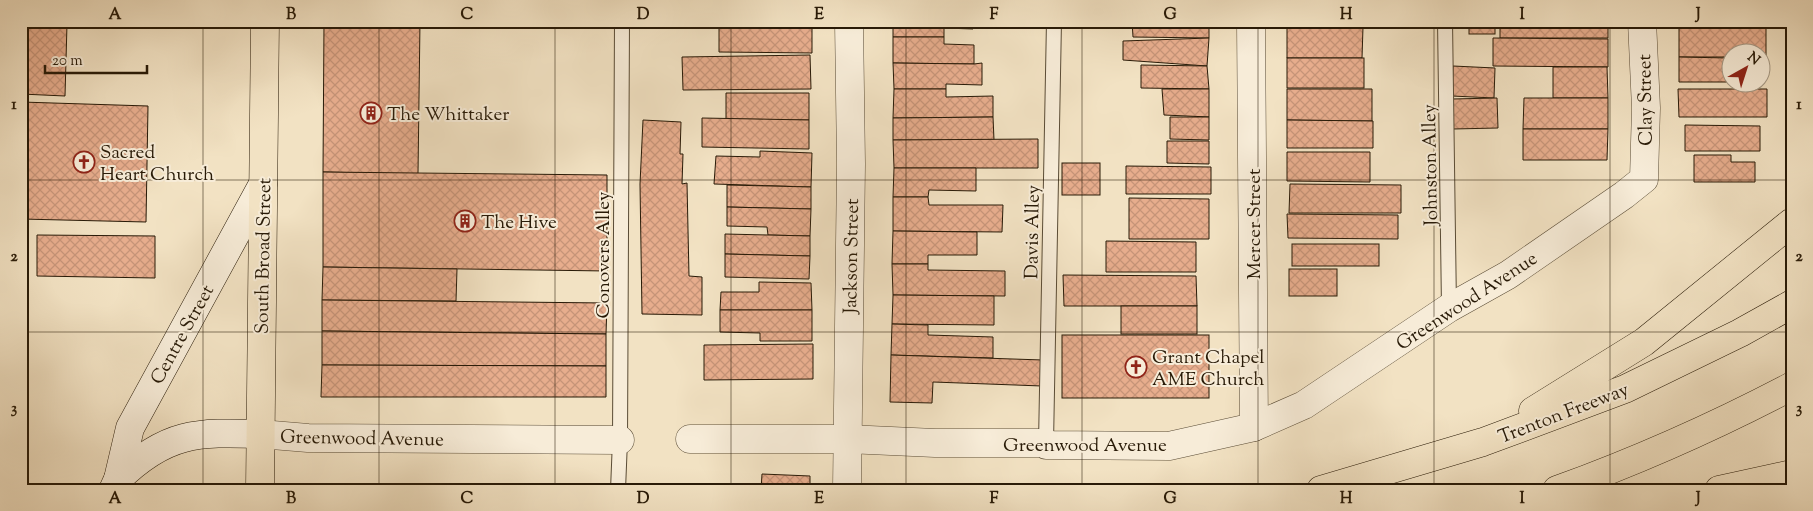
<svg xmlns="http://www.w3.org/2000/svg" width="1813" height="511" viewBox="0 0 1813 511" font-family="'Sorts Mill Goudy',serif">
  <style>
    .building { fill: url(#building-cross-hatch); stroke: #281a07 }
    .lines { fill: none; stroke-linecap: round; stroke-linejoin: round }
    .lane-casing { stroke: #5a4c36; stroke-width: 16 }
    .street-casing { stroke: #5a4c36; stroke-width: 29 }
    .secondary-casing { stroke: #281a07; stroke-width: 29 }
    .primary-casing { stroke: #281a07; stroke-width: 29 }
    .highway-casing { stroke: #281a07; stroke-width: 29 }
    .lane { stroke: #f7ecd8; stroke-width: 14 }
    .street { stroke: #f7ecd8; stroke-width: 28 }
    .secondary { stroke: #f7ecd8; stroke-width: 28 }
    .primary { stroke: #f2e2c3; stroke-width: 28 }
    .highway { stroke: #f2e2c3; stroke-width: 28 }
    .grid { fill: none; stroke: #281a07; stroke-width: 1; stroke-opacity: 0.55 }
    .labels { text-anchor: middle; stroke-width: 4; stroke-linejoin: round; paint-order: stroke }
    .street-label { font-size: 19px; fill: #281a07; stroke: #f7ecd8 }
    .poi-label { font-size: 19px; fill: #281a07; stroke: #f7ecd8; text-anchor: start }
    .neatline { fill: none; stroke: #281a07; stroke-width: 2 }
    .grid-label { font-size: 16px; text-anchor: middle; font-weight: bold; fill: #281a07 }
  </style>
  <defs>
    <pattern id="building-cross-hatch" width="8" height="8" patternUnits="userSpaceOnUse" patternTransform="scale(1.25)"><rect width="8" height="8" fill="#e7ad8d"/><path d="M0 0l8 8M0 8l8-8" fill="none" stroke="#c69478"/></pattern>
  </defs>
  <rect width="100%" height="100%" fill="#f2e2c3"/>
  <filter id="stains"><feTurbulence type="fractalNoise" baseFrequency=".004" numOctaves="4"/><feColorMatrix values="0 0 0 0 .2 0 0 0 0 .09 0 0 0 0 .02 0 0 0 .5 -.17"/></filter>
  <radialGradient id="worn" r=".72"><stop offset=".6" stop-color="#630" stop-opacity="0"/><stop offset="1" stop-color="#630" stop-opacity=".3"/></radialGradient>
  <g class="building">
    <path d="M324,21H420L418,174L323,172Z"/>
    <path d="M719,21L812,22V53L719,52Z"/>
    <path d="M893,21H973V29L944,28V37H893Z"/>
    <path d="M1132,21H1209V38L1133,37Z"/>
    <rect x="1287" y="21" width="116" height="6"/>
    <rect x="1469" y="21" width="26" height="13"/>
    <rect x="1500" y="21" width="108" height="17"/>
    <path d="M1678,21H1787L1678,23Z"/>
    <path d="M21,22L67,24L65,96L21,94Z"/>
    <path d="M1679,26H1766V57H1760V52H1730V57H1679Z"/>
    <path d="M1287,27H1363L1362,58H1287Z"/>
    <path d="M893,37H944V44L974,45V64L893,63Z"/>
    <path d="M1209,38L1207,66L1123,60V41Z"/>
    <path d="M1493,38L1608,39V67L1493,66Z"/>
    <path d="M810,55L811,89L683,90L682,57Z"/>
    <path d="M1679,57L1730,58V82H1679Z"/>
    <rect x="1287" y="58" width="77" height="30"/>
    <path d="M893,63L974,64L982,63V85L946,84V89H894Z"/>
    <path d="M1141,65L1207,66L1209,89L1141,88Z"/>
    <path d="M1453,66L1495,68L1494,98L1452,96Z"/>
    <path d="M1553,67H1607L1608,98H1553Z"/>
    <path d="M894,89H946V97L993,96V117L893,118Z"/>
    <path d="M1162,89H1209V117L1164,115Z"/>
    <path d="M1287,89H1372V121L1287,120Z"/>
    <path d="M1678,89H1767V117H1679Z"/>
    <path d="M726,93H809V120L726,119Z"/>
    <path d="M1497,98L1498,128L1453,129L1452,99Z"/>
    <path d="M1524,98H1608V129H1523Z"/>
    <path d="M21,102L148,106L146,222L21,219Z"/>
    <path d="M993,117L994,140H893V118Z"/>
    <path d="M1170,117H1209V140L1170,139Z"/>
    <path d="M702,118L809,120V149L702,147Z"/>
    <path d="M643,120L681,122L680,154H683L682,184L687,183L689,276L702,277V315L642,314L640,184Z"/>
    <path d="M1287,120L1373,121V148H1287Z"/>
    <path d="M1685,125L1760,126V151H1685Z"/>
    <path d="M1523,129H1608L1607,160H1523Z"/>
    <path d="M1038,139V168H894L893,140Z"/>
    <path d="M1167,141H1209V164L1167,163Z"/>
    <path d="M760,151L812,153L811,187L714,184L716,156L760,157Z"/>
    <path d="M1287,152H1370V182L1287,181Z"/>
    <path d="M1694,155H1731V162H1755V182H1694Z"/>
    <rect x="1062" y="163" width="38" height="32"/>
    <path d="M1126,166L1211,167V194H1126Z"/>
    <path d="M894,168H976V191L929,190L928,197H893Z"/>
    <path d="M323,172L607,175V271L323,267Z"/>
    <path d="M1290,184L1401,185V213H1289Z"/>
    <path d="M727,185L811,187V209L727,207Z"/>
    <path d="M893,197H928L929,205H1003L1002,232L893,231Z"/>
    <path d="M1129,198L1209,199V239H1129Z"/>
    <path d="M727,207L811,209L810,236L768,235L767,227L727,226Z"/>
    <path d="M1287,214L1398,215V239L1288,238Z"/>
    <path d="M893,231L977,232V255H928V264H892Z"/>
    <path d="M725,234L810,236V256L725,254Z"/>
    <path d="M37,235L155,236V278L37,276Z"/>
    <path d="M1106,241L1196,242V272H1106Z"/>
    <rect x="1292" y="244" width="87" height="22"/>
    <path d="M725,254L810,256L809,279L725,277Z"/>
    <path d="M892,264H928V270L1005,271V296L893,295Z"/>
    <path d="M323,267L457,269L456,301L322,300Z"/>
    <rect x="1289" y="269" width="48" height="27"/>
    <path d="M1063,275L1196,276L1197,306H1064Z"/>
    <path d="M759,282L811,283L812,310H720L721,292H759Z"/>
    <path d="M893,295L994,296V325L892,324Z"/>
    <path d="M322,300L607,303L606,334L322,331Z"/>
    <rect x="1121" y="306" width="76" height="28"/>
    <path d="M720,310H812V341H760V333L720,332Z"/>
    <path d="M892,324L928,325V335L993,337V358L891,355Z"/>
    <path d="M322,331L606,334V366L322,365Z"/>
    <rect x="1062" y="335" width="147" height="63"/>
    <path d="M813,344V379L704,380V345Z"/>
    <path d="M891,355L1043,360L1042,386L933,382L932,403L890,402Z"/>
    <path d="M322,365L606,366V397H321Z"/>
    <path d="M762,474L810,476V490H761Z"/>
  </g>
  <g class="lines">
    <g class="lane-casing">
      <g id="lane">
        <path d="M1445,21L1449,308"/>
        <path d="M1046,443L1054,21"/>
        <path d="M618,490L620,440L622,21"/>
      </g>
    </g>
    <g class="street-casing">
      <g id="street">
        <path d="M1251,21L1254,427"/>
        <path d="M260,434L308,438L620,440"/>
        <path d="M690,439H847L935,443H1046V445L1169,446L1254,427L1304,405L1449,308L1508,275L1624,195L1644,179L1646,108L1642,21"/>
        <path d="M847,490L851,164L849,21"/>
      </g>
    </g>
    <g class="secondary-casing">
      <g id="secondary">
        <path d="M118,479C166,432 197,432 260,434"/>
        <path d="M113,490L118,479L130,428L263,184"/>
      </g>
    </g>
    <g class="primary-casing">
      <path id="primary" d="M260,490L265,21"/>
    </g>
    <g class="highway-casing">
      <g id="highway">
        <path d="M1533,411L1644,342L1792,222"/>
        <path d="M1321,490L1483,442L1625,389L1740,333L1792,304"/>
        <path d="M1557,490C1637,461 1716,426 1792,386"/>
        <path d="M1719,490L1792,474"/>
      </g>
    </g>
    <use href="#lane" class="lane"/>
    <use href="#street" class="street"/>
    <use href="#secondary" class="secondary"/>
    <use href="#primary" class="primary"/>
    <use href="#highway" class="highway"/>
  </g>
  <path class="grid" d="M203,21V490M379,21V490M555,21V490M731,21V490M906,21V490M1082,21V490M1258,21V490M1434,21V490M1610,21V490M21,180H1792M21,332H1792"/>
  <defs>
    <g id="building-ring" transform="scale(1.125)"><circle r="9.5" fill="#f7ecd8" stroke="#8f2418" stroke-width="1.5"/><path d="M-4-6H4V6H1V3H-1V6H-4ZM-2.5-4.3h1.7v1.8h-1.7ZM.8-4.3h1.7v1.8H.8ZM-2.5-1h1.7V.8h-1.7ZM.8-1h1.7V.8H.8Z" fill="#8f2418"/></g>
    <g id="church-ring" transform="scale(1.125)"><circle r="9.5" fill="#f7ecd8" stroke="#8f2418" stroke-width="1.5"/><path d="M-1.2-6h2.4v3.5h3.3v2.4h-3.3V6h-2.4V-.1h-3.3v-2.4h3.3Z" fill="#8f2418"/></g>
  </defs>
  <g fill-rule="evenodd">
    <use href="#building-ring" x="371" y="113"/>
    <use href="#church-ring" x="84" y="162"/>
    <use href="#building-ring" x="465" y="221"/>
    <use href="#church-ring" x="1136" y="367"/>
  </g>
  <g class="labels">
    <g class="street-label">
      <text transform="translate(1644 100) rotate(-91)" y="7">Clay Street</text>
      <text transform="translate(1429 165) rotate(-91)" y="7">Johnston Alley</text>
      <text transform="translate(1253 224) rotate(-90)" y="7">Mercer Street</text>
      <text transform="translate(1031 232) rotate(-89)" y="7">Davis Alley</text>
      <text transform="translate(602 255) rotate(-90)" y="7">Conovers Alley</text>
      <text transform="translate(262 256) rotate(-89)" y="7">South Broad Street</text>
      <text transform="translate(850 256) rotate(-89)" y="7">Jackson Street</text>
      <text transform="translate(1466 300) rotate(-33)" y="7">Greenwood Avenue</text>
      <text transform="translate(181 334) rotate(-61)" y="7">Centre Street</text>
      <text transform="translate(1563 412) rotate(-21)" y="7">Trenton Freeway</text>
      <text transform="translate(362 437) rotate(1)" y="7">Greenwood Avenue</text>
      <text x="1085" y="451">Greenwood Avenue</text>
    </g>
    <g class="poi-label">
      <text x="387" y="120">The Whittaker</text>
      <text x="100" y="158">Sacred<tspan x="100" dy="22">Heart Church</tspan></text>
      <text x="481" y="228">The Hive</text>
      <text x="1152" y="363">Grant Chapel<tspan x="1152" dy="22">AME Church</tspan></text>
    </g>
  </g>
  <rect width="1813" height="511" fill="none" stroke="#f2e2c3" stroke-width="55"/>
  <g transform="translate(1746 68) rotate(39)"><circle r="24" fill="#f7ecd8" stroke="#a49884"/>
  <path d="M0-4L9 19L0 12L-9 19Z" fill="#8f2418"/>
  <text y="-8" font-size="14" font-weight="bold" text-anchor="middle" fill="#281a07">N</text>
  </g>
  <path d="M45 65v8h102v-8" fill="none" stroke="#281a07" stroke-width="2.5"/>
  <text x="52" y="65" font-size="15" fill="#281a07" stroke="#f7ecd8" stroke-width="4" paint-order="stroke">20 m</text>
  <rect x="28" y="28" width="1758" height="456" class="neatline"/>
  <g class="grid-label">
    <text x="115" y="19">A</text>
    <text x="291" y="19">B</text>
    <text x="467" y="19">C</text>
    <text x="643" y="19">D</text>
    <text x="819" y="19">E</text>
    <text x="994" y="19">F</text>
    <text x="1170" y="19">G</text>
    <text x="1346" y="19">H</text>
    <text x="1522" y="19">I</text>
    <text x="1698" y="19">J</text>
    <text x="14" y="109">1</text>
    <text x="1799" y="109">1</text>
    <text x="14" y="261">2</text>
    <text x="1799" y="261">2</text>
    <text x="14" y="413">3</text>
    <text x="1799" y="413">3</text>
    <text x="115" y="503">A</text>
    <text x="291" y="503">B</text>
    <text x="467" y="503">C</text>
    <text x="643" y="503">D</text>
    <text x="819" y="503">E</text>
    <text x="994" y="503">F</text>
    <text x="1170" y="503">G</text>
    <text x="1346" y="503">H</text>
    <text x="1522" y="503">I</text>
    <text x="1698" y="503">J</text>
  </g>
  <rect width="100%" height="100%" filter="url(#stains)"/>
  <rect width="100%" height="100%" fill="url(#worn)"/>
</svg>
